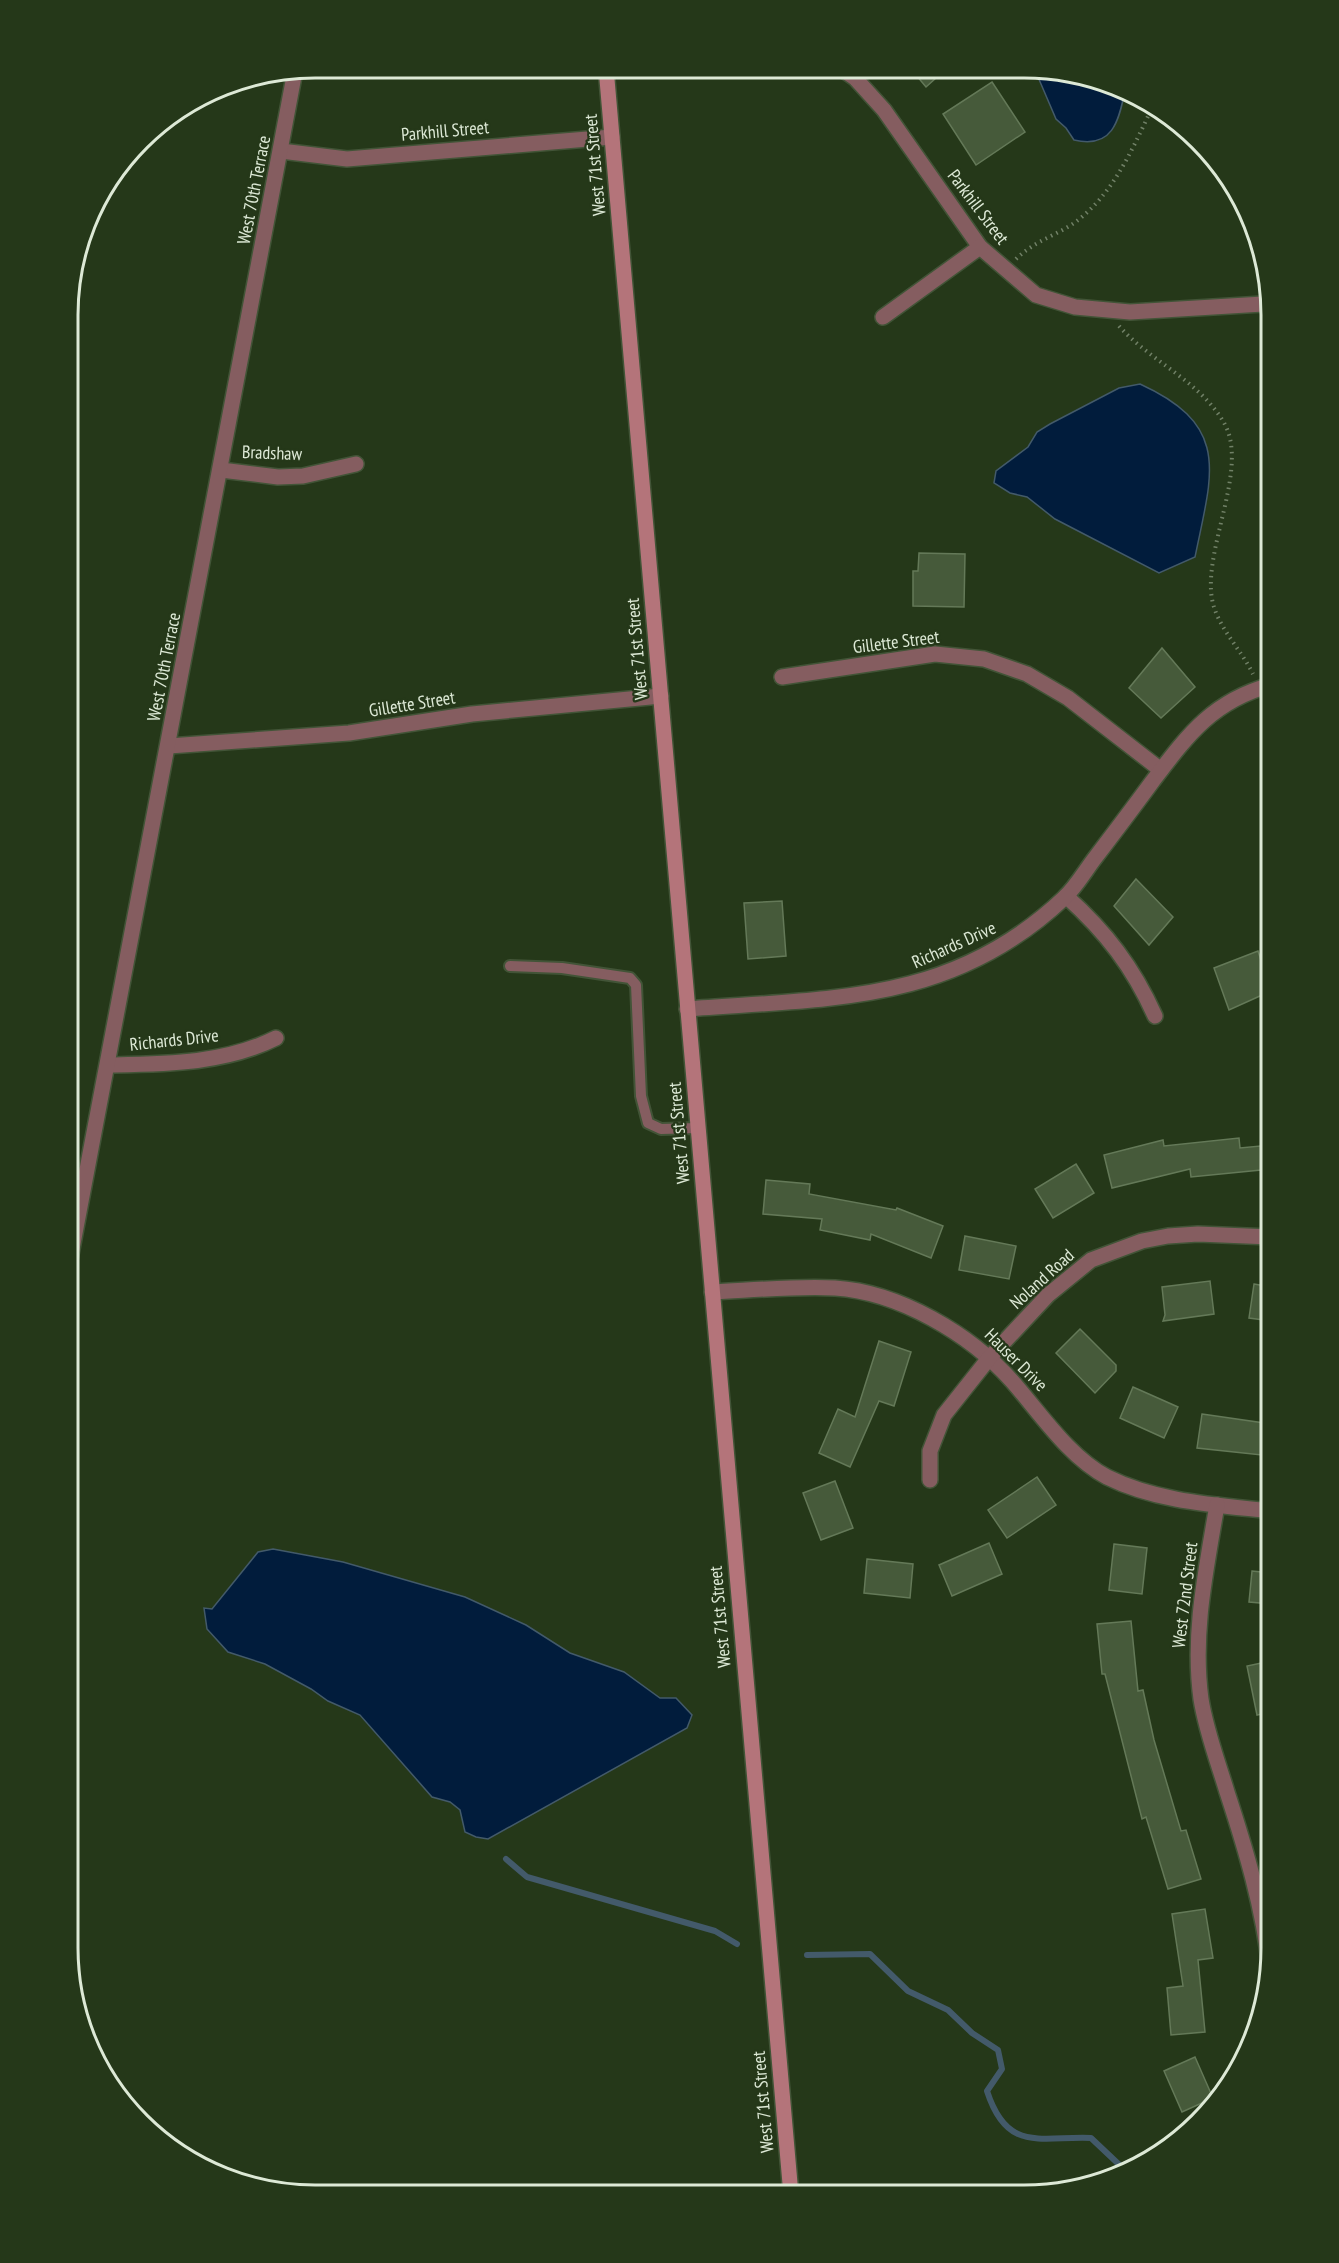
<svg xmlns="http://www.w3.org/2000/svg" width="1339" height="2263" viewBox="0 0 1339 2263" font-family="'PT Sans Narrow',sans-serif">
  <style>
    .water { fill: #011c3c; stroke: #435a6a; stroke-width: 1.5 }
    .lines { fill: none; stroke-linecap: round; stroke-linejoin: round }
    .stream { stroke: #435a6a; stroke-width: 6 }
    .building { fill: #465a3a; stroke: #647958; stroke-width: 1.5 }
    .lane-casing { stroke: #425437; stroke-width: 14 }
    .street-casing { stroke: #425437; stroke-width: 18 }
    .secondary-casing { stroke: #425437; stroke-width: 18 }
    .path { stroke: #718167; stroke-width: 4; stroke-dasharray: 1.5 4.5; stroke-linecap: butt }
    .lane { stroke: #855d60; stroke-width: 10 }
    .street { stroke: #855d60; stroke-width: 15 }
    .secondary { stroke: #b4747a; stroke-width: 15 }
    .labels { text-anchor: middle; stroke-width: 4.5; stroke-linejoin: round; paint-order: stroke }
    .street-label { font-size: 18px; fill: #dde9d6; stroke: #253819 }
    .rim { fill: none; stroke: #dde9d6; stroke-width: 3 }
  </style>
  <rect width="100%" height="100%" fill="#253819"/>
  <g class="water">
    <path d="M1035,70H1057L1125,90C1119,122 1112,149 1074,140L1066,128L1056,119Z"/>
    <path d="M1140,384C1232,426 1212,473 1195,557L1159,573L1055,519L1027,497L1010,493L994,483L996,471L1028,447L1037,432L1050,424L1119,388Z"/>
    <path d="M273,1549L343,1562L465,1597L526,1625L570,1653L624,1672L660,1698H676L692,1715L687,1728L488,1839L476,1837L465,1832L460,1810L450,1802L432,1797L360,1715L328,1701L311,1689L265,1664L228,1652L207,1629L204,1608L212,1609L258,1552Z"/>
  </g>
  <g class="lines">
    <g class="stream">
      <path d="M506,1859L527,1877L715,1931L737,1944"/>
      <path d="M807,1955L870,1954L908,1991L948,2010L972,2033L998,2050L1002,2069L987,2091C1007,2153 1040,2136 1091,2138L1127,2172"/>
    </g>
  </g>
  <g class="building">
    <path d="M911,69H946L926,87Z"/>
    <path d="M992,82L1025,132L976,165L943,114Z"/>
    <path d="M919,553L965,554L964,607L913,606V571H918Z"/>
    <path d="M1162,648L1195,687L1161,718L1129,688Z"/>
    <path d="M1136,879L1173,917L1149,945L1114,906Z"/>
    <path d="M782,901L786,956L748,959L744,903Z"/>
    <path d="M1258,951L1271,991L1229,1010L1214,968Z"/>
    <path d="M1239,1138L1240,1148L1271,1145V1169L1191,1177L1190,1169L1112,1188L1104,1155L1163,1140L1164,1146Z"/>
    <path d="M1076,1164L1094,1193L1053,1218L1035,1189Z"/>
    <path d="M766,1180L810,1184L809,1194L896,1210L897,1208L943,1226L931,1258L871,1234L870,1240L820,1230L822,1219L763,1214Z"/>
    <path d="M965,1236L1016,1246L1009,1279L959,1270Z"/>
    <path d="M1210,1281L1214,1314L1163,1321L1165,1315L1162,1287Z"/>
    <path d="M1254,1284L1271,1287V1321L1249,1318Z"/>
    <path d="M1080,1329L1116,1365V1371L1095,1393L1056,1353Z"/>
    <path d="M879,1341L911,1352L894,1406L879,1401L850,1467L819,1453L838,1409L855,1417Z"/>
    <path d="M1133,1387L1178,1407L1164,1438L1120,1418Z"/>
    <path d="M1202,1414L1271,1424V1456L1197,1448Z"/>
    <path d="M1037,1477L1056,1505L1007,1538L988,1510Z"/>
    <path d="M835,1481L853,1528L821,1540L803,1493Z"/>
    <path d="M989,1543L1002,1574L952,1596L939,1565Z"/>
    <path d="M1114,1544L1147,1548L1142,1594L1109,1590Z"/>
    <path d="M867,1559L913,1564L910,1598L864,1593Z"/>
    <path d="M1252,1571L1271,1573V1604L1249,1602Z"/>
    <path d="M1131,1621L1138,1691L1143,1690L1154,1740L1181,1831L1186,1830L1201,1879L1168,1889L1146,1817L1142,1819L1105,1674H1102L1097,1624Z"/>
    <path d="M1271,1661V1712L1257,1715L1247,1666Z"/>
    <path d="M1205,1909L1213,1958L1198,1960L1205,2032L1171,2035L1167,1988L1183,1986L1172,1914Z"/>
    <path d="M1195,2057L1213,2098L1182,2112L1164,2071Z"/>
  </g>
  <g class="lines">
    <g class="lane-casing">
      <path id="lane" d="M510,966L562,968L630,978L636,985L641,1096L648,1123L661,1129L698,1128"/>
    </g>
    <g class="street-casing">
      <g id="street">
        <path d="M842,69L855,78L884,110L980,247L1036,295L1075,307L1130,312L1263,304"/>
        <path d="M281,151L347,159L612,137"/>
        <path d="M883,317L980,247"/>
        <path d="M221,470L278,477L303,476L356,464"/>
        <path d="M782,677L935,654L984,659L1027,674L1068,698L1161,770"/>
        <path d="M169,746L349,733L472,714L661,696"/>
        <path d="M1066,896C1106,932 1133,967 1155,1016"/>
        <path d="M687,1009C831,998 952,1004 1064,898C1076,887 1085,871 1095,858C1114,833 1133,808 1152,782C1187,736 1212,701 1271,685"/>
        <path d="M108,1065C166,1064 224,1064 276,1038"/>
        <path d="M68,1270L295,71"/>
        <path d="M712,1292C753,1290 794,1286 835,1288C899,1292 970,1334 1012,1381C1040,1413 1069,1457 1107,1477C1157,1502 1217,1505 1271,1511"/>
        <path d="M930,1480V1451L944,1415L990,1357L1048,1295L1091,1260L1142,1241L1168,1236L1198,1234L1271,1237"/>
        <path d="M1217,1505C1206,1570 1192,1634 1201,1699C1206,1731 1218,1762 1227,1792C1246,1850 1263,1907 1270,1969"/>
        <path d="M68,1932L72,1972"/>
      </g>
    </g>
    <g class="secondary-casing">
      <path id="secondary" d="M606,68L791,2195"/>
    </g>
    <g class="path">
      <path d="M1016,259C1036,239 1063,234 1083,216C1117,187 1134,145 1153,106"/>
      <path d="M1119,326C1150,361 1198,380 1223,421C1251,466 1203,547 1212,599C1217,627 1241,649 1253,674"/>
    </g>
    <use href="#lane" class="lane"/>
    <use href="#street" class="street"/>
    <use href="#secondary" class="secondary"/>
  </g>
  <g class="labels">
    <g class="street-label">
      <text transform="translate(445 131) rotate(-5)" y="6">Parkhill Street</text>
      <text transform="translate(595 165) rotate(-95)" y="6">West 71st Street</text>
      <text transform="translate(254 190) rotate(-79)" y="6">West 70th Terrace</text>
      <text transform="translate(978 207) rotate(53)" y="6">Parkhill Street</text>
      <text transform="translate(272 453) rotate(2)" y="6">Bradshaw</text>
      <text transform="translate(896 642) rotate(-7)" y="6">Gillette Street</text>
      <text transform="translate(637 649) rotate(-95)" y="6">West 71st Street</text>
      <text transform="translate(164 667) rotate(-79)" y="6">West 70th Terrace</text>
      <text transform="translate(412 704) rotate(-9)" y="6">Gillette Street</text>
      <text transform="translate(954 945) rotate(-24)" y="6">Richards Drive</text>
      <text transform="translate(174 1040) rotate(-6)" y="6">Richards Drive</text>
      <text transform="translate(679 1133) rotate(-95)" y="6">West 71st Street</text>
      <text transform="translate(1042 1279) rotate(-42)" y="6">Noland Road</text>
      <text transform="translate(1016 1360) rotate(45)" y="6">Hauser Drive</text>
      <text transform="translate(1185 1595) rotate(-83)" y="6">West 72nd Street</text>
      <text transform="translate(720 1617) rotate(-95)" y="6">West 71st Street</text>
      <text transform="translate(763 2102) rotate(-95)" y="6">West 71st Street</text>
    </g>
  </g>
  <path d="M0 0H1339V2263H0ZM315 78H1024A237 237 0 0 1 1261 315V1948A237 237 0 0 1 1024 2185H315A237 237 0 0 1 78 1948V315A237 237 0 0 1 315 78Z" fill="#253819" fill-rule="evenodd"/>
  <path class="rim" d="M315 78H1024A237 237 0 0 1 1261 315V1948A237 237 0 0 1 1024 2185H315A237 237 0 0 1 78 1948V315A237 237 0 0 1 315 78Z"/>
</svg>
